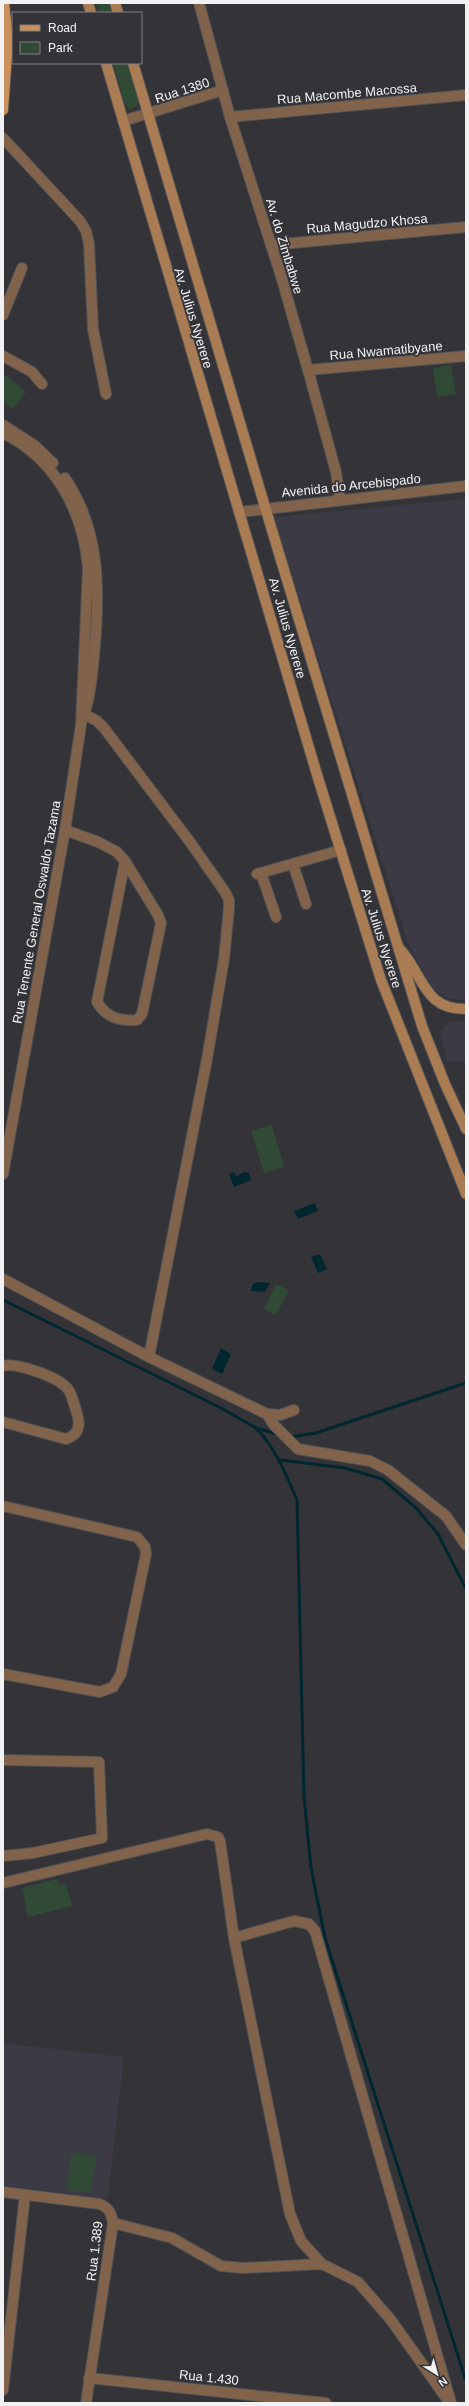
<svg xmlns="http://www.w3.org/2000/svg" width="469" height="2406" viewBox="0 0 469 2406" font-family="Arial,sans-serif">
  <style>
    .built { fill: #3c3a44 }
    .green { fill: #304a35 }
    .water { fill: #002730 }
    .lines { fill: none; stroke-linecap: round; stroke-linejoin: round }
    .stream { stroke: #002730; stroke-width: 3 }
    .street-casing { stroke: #525255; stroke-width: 12 }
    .secondary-casing { stroke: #525255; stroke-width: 12 }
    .primary-casing { stroke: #525255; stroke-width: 12 }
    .street { stroke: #80634a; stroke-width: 10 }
    .secondary { stroke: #aa7c54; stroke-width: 10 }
    .primary { stroke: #ca905b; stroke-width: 10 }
    .labels { text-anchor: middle; stroke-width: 3.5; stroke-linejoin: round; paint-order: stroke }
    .street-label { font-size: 13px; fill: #f2f2f5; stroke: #343337 }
  </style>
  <rect width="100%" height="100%" fill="#343337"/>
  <g class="built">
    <path d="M466,499V999L460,1000L447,998L431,987L407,940L274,517Z"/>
    <path d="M466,1020V1062L447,1061L440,1032L449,1023Z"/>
    <path d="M3,2043L124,2057L108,2199L3,2185Z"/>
  </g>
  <g class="green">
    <path d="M96,3H109L112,13H99Z"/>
    <path d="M113,63H127L139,102L136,107L129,109L125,104Z"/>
    <path d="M451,365L456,394L437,397L433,368Z"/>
    <path d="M3,373L26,392L13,409L3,401Z"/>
    <path d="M272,1125L284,1167L264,1173L251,1131Z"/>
    <path d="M276,1284L289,1290L276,1315L264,1309Z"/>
    <path d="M57,1879L59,1885L66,1884L72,1906L28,1917L22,1888Z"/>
    <path d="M71,2153L97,2156L91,2193L67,2190Z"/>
  </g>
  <g class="water">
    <path d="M233,1172L237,1176L244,1172L249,1173L251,1180L234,1187L229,1174Z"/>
    <path d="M315,1203L318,1211L298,1219L294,1211Z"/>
    <path d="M320,1254L327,1269L318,1273L311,1257Z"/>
    <path d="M259,1282L270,1283L265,1292L251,1291L253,1284Z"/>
    <path d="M221,1348L231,1354L222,1374L212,1369Z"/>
  </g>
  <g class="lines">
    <g class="stream">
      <path d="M3,1300L221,1408L256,1428L277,1434"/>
      <path d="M256,1428C276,1449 286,1474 297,1500L304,1797L311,1868L325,1938L466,2381"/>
      <path d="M290,1437L316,1433L466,1383"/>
      <path d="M280,1460L345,1468L382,1479L416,1508L438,1534L466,1589"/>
    </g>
    <g class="street-casing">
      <g id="street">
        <path d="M199,3L230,117L281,276L308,370L336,472L340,499"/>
        <path d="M230,117L466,95"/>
        <path d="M123,121L223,90"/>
        <path d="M3,138L80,221L86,231L89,244L93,329L106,394"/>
        <path d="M271,245L466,227"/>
        <path d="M3,315L22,268"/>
        <path d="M3,356L32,372L42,384"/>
        <path d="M308,370L466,356"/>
        <path d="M3,425L34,445L53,463"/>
        <path d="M3,433C56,459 83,511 88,568L81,725L65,830L3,1174"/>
        <path d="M65,478C99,528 100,586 95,645C93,665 92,688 86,708"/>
        <path d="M240,512L466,486"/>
        <path d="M65,830L98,842L117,852L125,861L158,915L161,923L142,1014L137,1020C119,1021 107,1018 97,1002L125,861"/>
        <path d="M293,864L306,904"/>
        <path d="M261,873L276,917"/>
        <path d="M257,874L341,850"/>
        <path d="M3,1279L149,1357L207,1059L224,959L229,908V900L225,892L190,842L104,728L97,721L84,714"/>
        <path d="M149,1357L267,1414L280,1415L294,1410"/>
        <path d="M3,1366C16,1362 57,1377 66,1387C71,1391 72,1398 74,1404C79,1418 84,1433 66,1439L3,1422"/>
        <path d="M267,1414L274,1425L298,1449L370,1461L388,1470L446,1516L466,1545"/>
        <path d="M3,1506L137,1537L145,1547L146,1554L121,1674L113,1687L100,1692L3,1674"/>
        <path d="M3,1760L99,1762L102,1838L33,1853L3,1856"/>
        <path d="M3,1883L207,1834L218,1837L220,1841L234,1938L290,2214L301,2241L322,2264"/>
        <path d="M234,1938L294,1921L309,1924L315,1931L451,2403"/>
        <path d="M3,2192L100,2204C110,2209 111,2213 113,2223L86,2403"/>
        <path d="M113,2223L172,2238L221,2266L243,2268L322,2264L358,2282L391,2320L447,2399"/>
        <path d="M89,2378L326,2403"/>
        <path d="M3,2390L25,2195"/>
      </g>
    </g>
    <g class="secondary-casing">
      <g id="secondary">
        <path d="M88,3L91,13"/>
        <path d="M115,3L118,13"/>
        <path d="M106,63L318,778L381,980L466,1194"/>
        <path d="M133,63C228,384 324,706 422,1026L445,1084L466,1129"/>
        <path d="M399,948C423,973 423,1010 466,1009"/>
      </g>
    </g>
    <g class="primary-casing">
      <path id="primary" d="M3,110L8,40L4,3"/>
    </g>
    <use href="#street" class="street"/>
    <use href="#secondary" class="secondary"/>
    <use href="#primary" class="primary"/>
  </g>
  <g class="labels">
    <g class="street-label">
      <text transform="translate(182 90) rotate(-18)" y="5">Rua 1380</text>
      <text transform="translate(347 93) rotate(-5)" y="5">Rua Macombe Macossa</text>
      <text transform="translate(367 223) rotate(-5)" y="5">Rua Magudzo Khosa</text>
      <text transform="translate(285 246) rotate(73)" y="5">Av. do Zimbabwe</text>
      <text transform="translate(194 318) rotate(73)" y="5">Av. Julius Nyerere</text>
      <text transform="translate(386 350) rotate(-5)" y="5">Rua Nwamatibyane</text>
      <text transform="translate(351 485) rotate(-6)" y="5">Avenida do Arcebispado</text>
      <text transform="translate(288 628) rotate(74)" y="5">Av. Julius Nyerere</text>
      <text transform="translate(36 912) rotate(-80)" y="5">Rua Tenente General Oswaldo Tazama</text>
      <text transform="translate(382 938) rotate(72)" y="5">Av. Julius Nyerere</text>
      <text transform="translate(94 2251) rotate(-83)" y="5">Rua 1.389</text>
      <text transform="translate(209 2377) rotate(6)" y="5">Rua 1.430</text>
    </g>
  </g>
  <rect width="469" height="2406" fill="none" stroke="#f2f2f5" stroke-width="8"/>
  <rect x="12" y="12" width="130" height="52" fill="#343337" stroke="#807f83"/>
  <rect x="20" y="25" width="20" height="6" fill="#ca905b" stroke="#807f83"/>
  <text x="48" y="32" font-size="12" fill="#f2f2f5">Road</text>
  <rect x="20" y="42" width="20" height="12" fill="#304a35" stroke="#807f83"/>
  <text x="48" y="52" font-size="12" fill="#f2f2f5">Park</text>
  <g transform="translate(437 2374) rotate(143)" stroke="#343337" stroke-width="3" paint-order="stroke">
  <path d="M0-3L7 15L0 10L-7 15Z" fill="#f2f2f5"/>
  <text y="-6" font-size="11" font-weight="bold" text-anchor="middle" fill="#f2f2f5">N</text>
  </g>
</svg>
